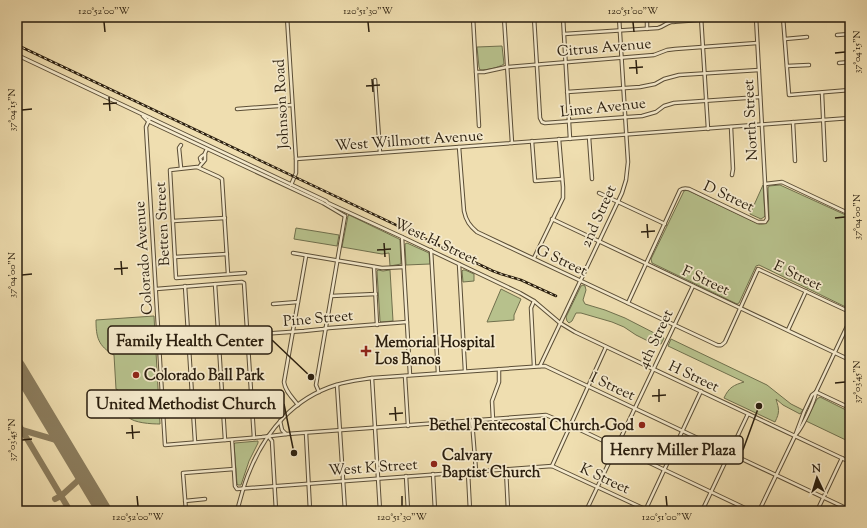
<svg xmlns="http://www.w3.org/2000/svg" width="867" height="528" viewBox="0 0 867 528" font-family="'Sorts Mill Goudy',serif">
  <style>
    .green { fill: #b7c18c; stroke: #70704d }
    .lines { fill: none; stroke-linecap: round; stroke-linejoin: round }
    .taxiway { stroke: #8c7e5f; stroke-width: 6 }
    .runway { stroke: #8c7e5f; stroke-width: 16 }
    .minor-casing { stroke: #5b4e36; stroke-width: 4.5 }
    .minor { stroke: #f5eacc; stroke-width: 2.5 }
    .rail-casing { stroke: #2a1e0e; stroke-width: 2.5 }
    .rail { stroke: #f5eacc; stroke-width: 1; stroke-dasharray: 3; stroke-linecap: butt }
    .ticks { fill: none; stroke: #2a1e0e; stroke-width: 1.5 }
    .poi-dot { fill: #8f2418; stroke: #f5eacc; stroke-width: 1.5 }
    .labels { text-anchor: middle; stroke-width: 3.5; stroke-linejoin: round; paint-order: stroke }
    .street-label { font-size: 15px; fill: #2a1e0e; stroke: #f5eacc }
    .poi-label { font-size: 15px; font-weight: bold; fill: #2a1e0e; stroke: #f5eacc; text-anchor: start }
    .leader { fill: none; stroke: #2a1e0e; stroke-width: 1.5 }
    .callout-dot { fill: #2a1e0e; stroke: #f5eacc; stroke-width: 1.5 }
    .callout { fill: #f5eacc; stroke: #2a1e0e; stroke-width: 1.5 }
    .callout-label { font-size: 16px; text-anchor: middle; font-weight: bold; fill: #2a1e0e }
    .neatline { fill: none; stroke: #2a1e0e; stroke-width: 1.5 }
    .ticks-label { font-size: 10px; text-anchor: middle; fill: #2a1e0e }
  </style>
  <rect width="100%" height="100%" fill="#efdeb0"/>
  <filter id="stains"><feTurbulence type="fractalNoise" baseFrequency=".005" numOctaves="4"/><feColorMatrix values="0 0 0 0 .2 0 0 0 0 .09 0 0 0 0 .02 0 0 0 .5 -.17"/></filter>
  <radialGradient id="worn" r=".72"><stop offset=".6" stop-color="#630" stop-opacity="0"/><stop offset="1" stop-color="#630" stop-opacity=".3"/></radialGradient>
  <g class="green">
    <path d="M564,17H616L565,21Z"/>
    <path d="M502,46L504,64C498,68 487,70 480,70L479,67L477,47Z"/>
    <path d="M763,185L765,216L764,217L761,219L750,214Z"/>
    <path d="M780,185L850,217V309L759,265L756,266L739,303L737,304L652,263L651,259L684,191L687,190L759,224C763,224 768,224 769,219L768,188L769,186Z"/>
    <path d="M349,215L399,239L400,240L401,264L390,266L389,253L382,254L342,247L348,216Z"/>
    <path d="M296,228L339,235L337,246L294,239Z"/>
    <path d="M407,243L429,253L430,264L406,265L405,245V244Z"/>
    <path d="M378,270L383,271L390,270L393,321L381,322L380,321L377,271Z"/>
    <path d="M463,270H465L474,274V281L463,282L462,271Z"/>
    <path d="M583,285L585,286L586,290L583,300L585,304L605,310L625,318L664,338L661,344L650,342L636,335L624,327L612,322L581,313H576L572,321L569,323L567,321L566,317L581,286Z"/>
    <path d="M501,289L521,299L514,315V320L487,322Z"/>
    <path d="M154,316L160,424C151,424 134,423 128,417C122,411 120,398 118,390L116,389L114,355C98,346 96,337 96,320Z"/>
    <path d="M671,339L767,385L791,404L803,410L800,414L783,405L776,399C779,409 780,412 775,422L724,398C729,387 734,385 744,382L668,346Z"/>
    <path d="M820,397L850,412V442L806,421L817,399Z"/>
    <path d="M258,441V443L249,461L241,485H238L237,484L234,444L235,443Z"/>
  </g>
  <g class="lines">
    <g class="taxiway">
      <path d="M17,422L70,511"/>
      <path d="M22,430L63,442"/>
      <path d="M55,499L61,496L83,476"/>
    </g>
    <path class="runway" d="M17,366L104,511"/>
    <g class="minor-casing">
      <g id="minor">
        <path d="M287,17L296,159V173L291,185"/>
        <path d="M473,17L479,126"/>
        <path d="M504,17L512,143"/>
        <path d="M534,17L540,118L542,122L545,123L642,116L656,112L664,106L674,103L760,97"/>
        <path d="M563,17L570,139"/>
        <path d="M647,17V29"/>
        <path d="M674,17V22"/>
        <path d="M701,17L708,129"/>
        <path d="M783,17L789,95L850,90"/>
        <path d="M564,34L658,28C663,27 666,23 671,22L739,17"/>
        <path d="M837,35L850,34"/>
        <path d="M785,39L807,37"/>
        <path d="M17,55C120,104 223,152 326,201L328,203L402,237L520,293L534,301L560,323L575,332L850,462"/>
        <path d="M839,63L850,62"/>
        <path d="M787,66L809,65"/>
        <path d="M476,72H484L507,67L654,55L667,50L675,49L757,43"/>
        <path d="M375,80L380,153"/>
        <path d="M567,92L640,87L655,84L664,79L679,75L759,70"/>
        <path d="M822,93L825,160"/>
        <path d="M237,109L292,105"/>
        <path d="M143,116L148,121L323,203L345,216"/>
        <path d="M150,118L146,127L165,445L262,437L287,434L546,415L570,425L751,511"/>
        <path d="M793,122L795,161"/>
        <path d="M731,127L733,169L732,175"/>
        <path d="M589,137L592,179"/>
        <path d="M532,141L535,181L562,179"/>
        <path d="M181,145L179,148L181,168"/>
        <path d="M459,147L464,211C466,221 470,226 477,232L717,345C721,346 722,345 725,342L758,269L850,312"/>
        <path d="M296,159L850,118"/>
        <path d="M203,162L201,161L200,158L202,156L205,154"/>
        <path d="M199,167L205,160V153L207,149"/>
        <path d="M765,184L782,182L850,214"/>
        <path d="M599,193L665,224"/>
        <path d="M552,219L850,360"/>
        <path d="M173,221L225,218"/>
        <path d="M402,237L410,375"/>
        <path d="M431,250L438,373"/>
        <path d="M293,253L382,268L404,267"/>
        <path d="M175,257L227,254"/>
        <path d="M534,258L563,198V187L559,139"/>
        <path d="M459,264L465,371"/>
        <path d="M374,267L377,325"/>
        <path d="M228,274L222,179L219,177L197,167L170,170L176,278L245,273"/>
        <path d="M215,284L225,440"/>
        <path d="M185,286L195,442"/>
        <path d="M156,289L242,282L244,283L254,438"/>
        <path d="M331,296L376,294"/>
        <path d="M628,303L680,190C683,188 685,188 689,189L758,222H765L767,219L756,17"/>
        <path d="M273,304L298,302"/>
        <path d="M788,330L806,291"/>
        <path d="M159,341L304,331L323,329L329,328L407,322"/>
        <path d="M534,366L531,308L534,301"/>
        <path d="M540,366L622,193L626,180L628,162L619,17"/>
        <path d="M405,376L408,426"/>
        <path d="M372,378L380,511"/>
        <path d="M337,385L345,511"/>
        <path d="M319,392L316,385L345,216"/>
        <path d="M816,392L850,408"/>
        <path d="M298,405C292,397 285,391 284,382L306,256"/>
        <path d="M493,420L492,401L499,382V369"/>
        <path d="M280,421L282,430L286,434"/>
        <path d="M472,421L476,471"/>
        <path d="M306,433L310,511"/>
        <path d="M795,435C801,431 815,400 816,392L850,320"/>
        <path d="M268,436L272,441L276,511"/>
        <path d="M232,440L235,486L237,489L552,466L649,511"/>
        <path d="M552,466L606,347"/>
        <path d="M506,469L508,511"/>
        <path d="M468,472L470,511"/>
        <path d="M433,474L435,511"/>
        <path d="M406,476L408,511"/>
        <path d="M185,501L205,499"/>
        <path d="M186,511L183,473L234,469"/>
        <path d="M237,511C241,497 244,483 250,470C266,431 294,398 336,385C348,381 360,380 372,378L545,366L850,510"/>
        <path d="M586,511L693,286"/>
        <path d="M645,511L701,391"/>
        <path d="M702,511L748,414"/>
        <path d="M759,511L795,436L804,412L812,395L816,392"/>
        <path d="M817,511L842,458"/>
      </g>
    </g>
    <use href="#minor" class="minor"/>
    <g class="rail-casing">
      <path id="rail" d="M17,45L493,271L501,274L521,280L556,296"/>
    </g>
    <use href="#rail" class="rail"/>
  </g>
  <path class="ticks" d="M104,22L105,32M368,22L369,32M633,22L634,32M835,53L845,52M636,60L637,74M629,68L643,67M372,79L373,92M366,86L380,85M109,97L110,111M103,104L117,103M22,110L32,109M835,218L845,217M647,224L648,238M641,232L655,231M384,243L385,257M377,250L391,249M121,261L122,275M114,269L128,268M22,275L32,274M835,383L845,382M659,389V402M652,396L666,395M395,407L396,421M389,414L403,413M132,425L133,439M126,433L140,432M22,440L32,439M137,496L138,506M402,496V506M666,496L667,506"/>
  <g class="poi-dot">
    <path d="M364 345h4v4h4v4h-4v4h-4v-4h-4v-4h4z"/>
    <circle cx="136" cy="375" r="4"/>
    <circle cx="642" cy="425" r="4"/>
    <circle cx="434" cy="464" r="4"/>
  </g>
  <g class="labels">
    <g class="street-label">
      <text transform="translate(604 47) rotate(-5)" y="5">Citrus Avenue</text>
      <text transform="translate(281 104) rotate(-93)" y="5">Johnson Road</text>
      <text transform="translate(603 107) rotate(-6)" y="5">Lime Avenue</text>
      <text transform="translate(750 120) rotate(-93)" y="5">North Street</text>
      <text transform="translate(409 140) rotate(-4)" y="5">West Willmott Avenue</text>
      <text transform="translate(729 196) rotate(25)" y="5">D Street</text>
      <text transform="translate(598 216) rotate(-66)" y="5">2nd Street</text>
      <text transform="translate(162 224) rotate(-93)" y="5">Betten Street</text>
      <text transform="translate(436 241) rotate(25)" y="5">West H Street</text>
      <text transform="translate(143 258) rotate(-94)" y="5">Colorado Avenue</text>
      <text transform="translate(562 260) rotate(25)" y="5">G Street</text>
      <text transform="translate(798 275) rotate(25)" y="5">E Street</text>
      <text transform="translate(706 280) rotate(25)" y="5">F Street</text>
      <text transform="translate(318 318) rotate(-5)" y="5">Pine Street</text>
      <text transform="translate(655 339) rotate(-65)" y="5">4th Street</text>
      <text transform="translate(694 376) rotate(25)" y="5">H Street</text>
      <text transform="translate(613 386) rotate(25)" y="5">I Street</text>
      <text transform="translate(373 467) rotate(-4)" y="5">West K Street</text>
      <text transform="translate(605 478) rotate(25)" y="5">K Street</text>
    </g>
    <g class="poi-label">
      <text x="375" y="347">Memorial Hospital<tspan x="375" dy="17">Los Banos</tspan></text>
      <text x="144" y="380">Colorado Ball Park</text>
      <text x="634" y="430" text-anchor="end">Bethel Pentecostal Church-God</text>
      <text x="442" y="460">Calvary<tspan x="442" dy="17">Baptist Church</tspan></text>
    </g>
  </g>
  <path class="leader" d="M311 377L272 340M294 453L284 404M759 406L743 450"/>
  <g class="callout-dot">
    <circle cx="311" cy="377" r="4"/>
    <circle cx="294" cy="453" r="4"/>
    <circle cx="759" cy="406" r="4"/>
  </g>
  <g class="callout">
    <rect x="108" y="326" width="164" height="28" rx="4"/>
    <rect x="87" y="390" width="197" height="28" rx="4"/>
    <rect x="602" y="436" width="141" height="28" rx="4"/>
  </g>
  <g class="callout-label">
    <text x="190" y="346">Family Health Center</text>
    <text x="186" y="409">United Methodist Church</text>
    <text x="673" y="455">Henry Miller Plaza</text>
  </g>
  <rect width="867" height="528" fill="none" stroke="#efdeb0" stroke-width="44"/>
  <g transform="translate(817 478) rotate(356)" stroke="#f5eacc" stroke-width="3" paint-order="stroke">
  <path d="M0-3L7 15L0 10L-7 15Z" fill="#2a1e0e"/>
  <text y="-6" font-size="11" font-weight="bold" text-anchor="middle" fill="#2a1e0e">N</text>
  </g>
  <rect x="22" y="22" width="823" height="484" class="neatline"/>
  <g class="ticks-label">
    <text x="104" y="14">120°52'00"W</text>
    <text x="368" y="14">120°51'30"W</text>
    <text x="633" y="14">120°51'00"W</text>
    <text transform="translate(856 52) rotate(-90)" y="4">37°04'15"N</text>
    <text transform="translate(11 110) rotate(-90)" y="4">37°04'15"N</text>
    <text transform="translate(856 217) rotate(-90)" y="4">37°04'00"N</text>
    <text transform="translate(11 275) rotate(-90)" y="4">37°04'00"N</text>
    <text transform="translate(856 382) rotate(-90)" y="4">37°03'45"N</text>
    <text transform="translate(11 440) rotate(-90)" y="4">37°03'45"N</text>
    <text x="138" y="520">120°52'00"W</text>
    <text x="402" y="520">120°51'30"W</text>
    <text x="667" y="520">120°51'00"W</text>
  </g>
  <rect width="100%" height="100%" filter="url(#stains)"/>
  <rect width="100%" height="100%" fill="url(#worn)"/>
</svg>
